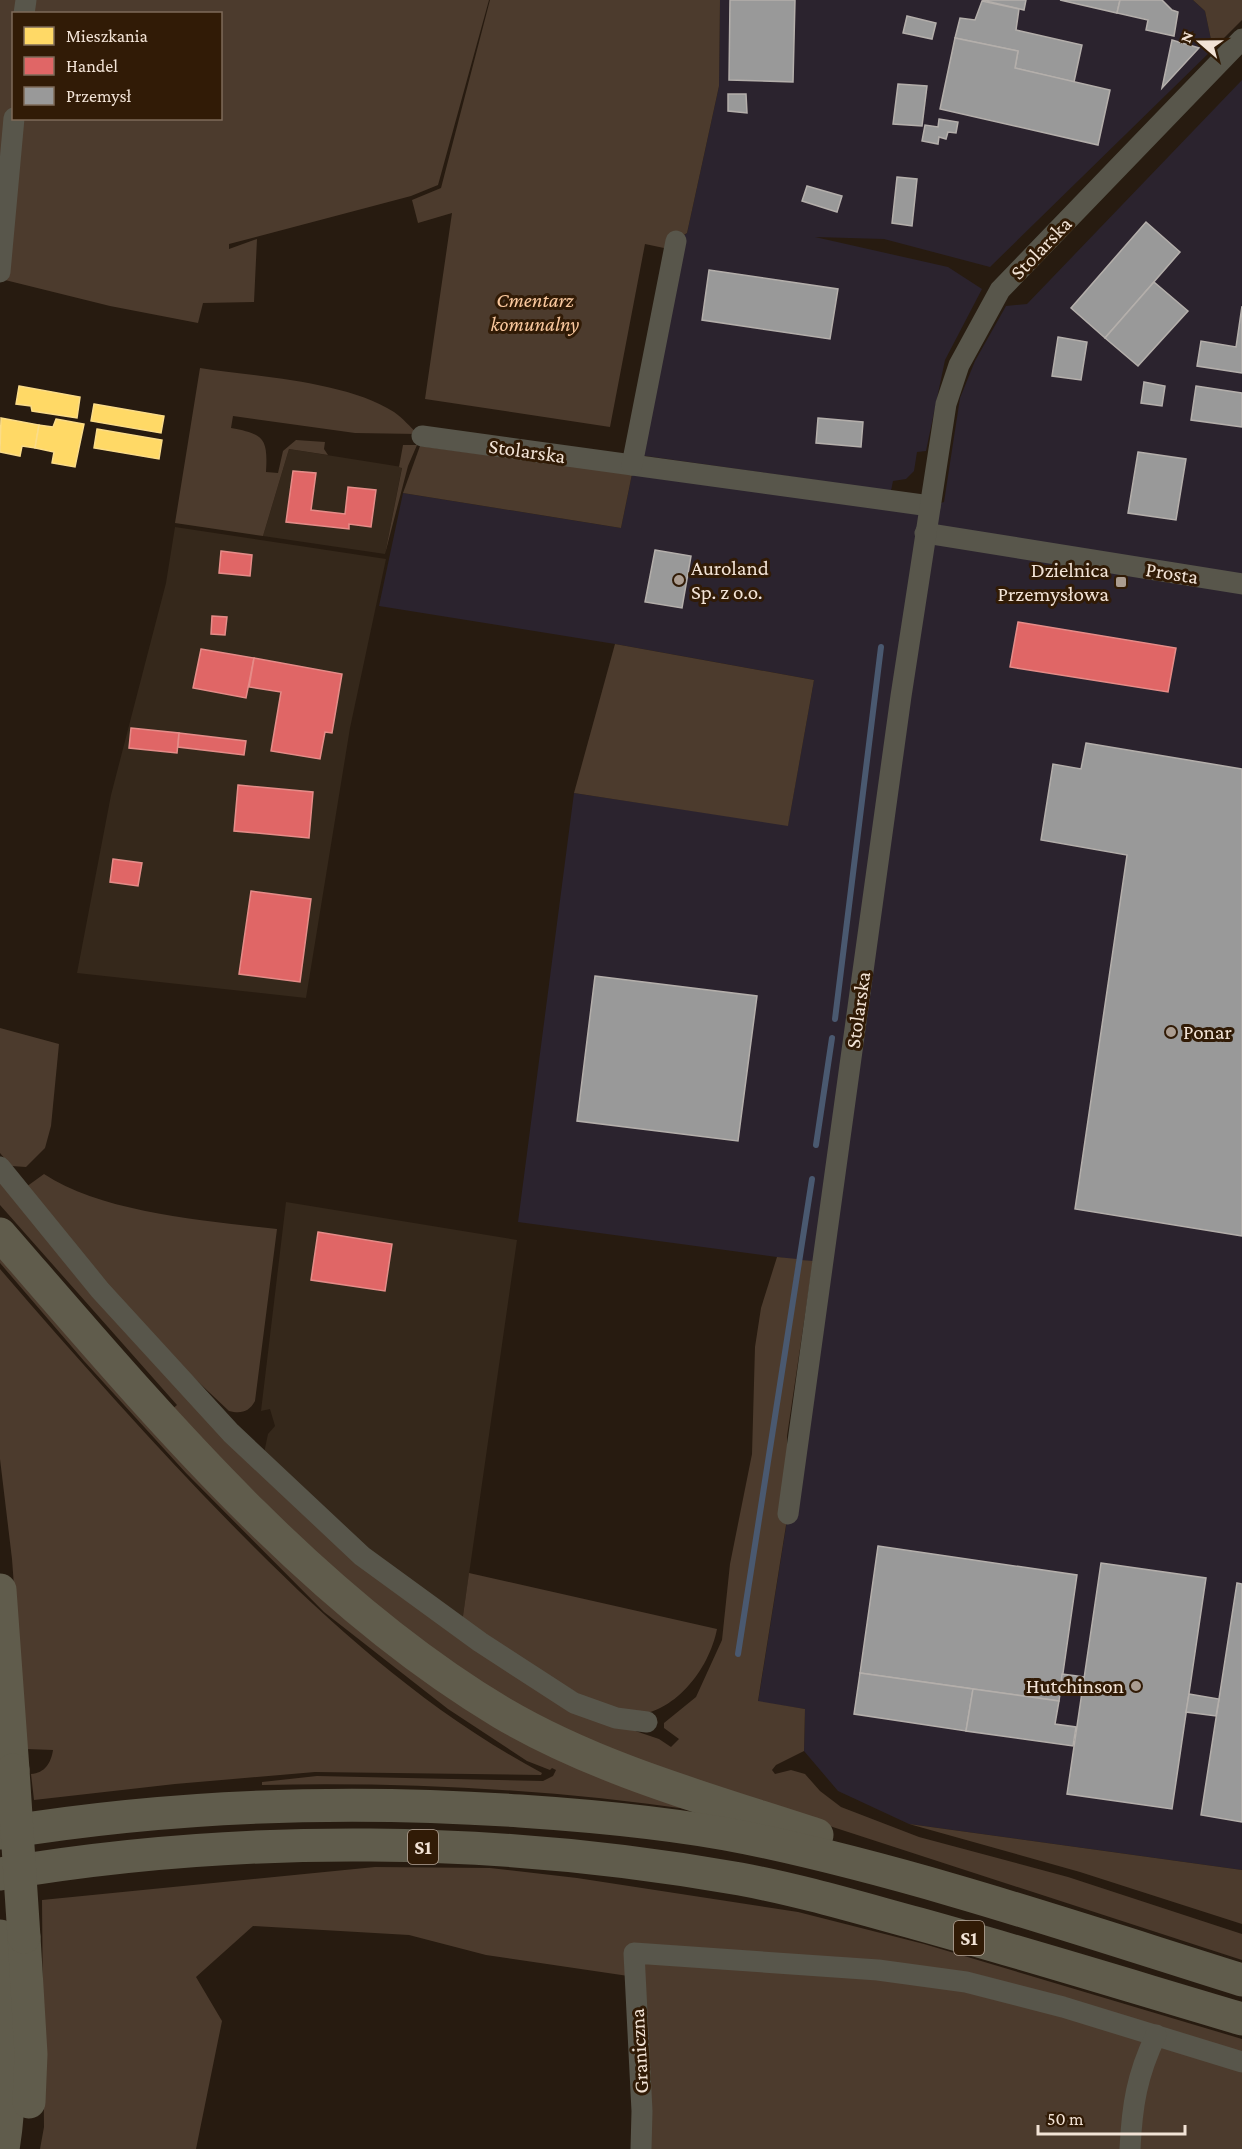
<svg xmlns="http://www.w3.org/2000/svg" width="1242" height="2149" viewBox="0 0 1242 2149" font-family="'Crimson Pro',serif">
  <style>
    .commercial { fill: #35281b }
    .industrial { fill: #2b232e }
    .green { fill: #4c3b2d }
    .homes { fill: #ffd966; stroke: #fbdc88; stroke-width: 1.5 }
    .shops { fill: #e06666; stroke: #e58c88; stroke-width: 1.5 }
    .industry { fill: #999; stroke: #b4afab; stroke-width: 1.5 }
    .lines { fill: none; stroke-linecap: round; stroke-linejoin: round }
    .stream { stroke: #4a5970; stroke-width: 6 }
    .street { stroke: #58564b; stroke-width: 21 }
    .highway { stroke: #605c4c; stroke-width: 33 }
    .highway-bridge { stroke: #605c4c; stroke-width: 33 }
    .poi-dot { fill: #ab9d91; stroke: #311b06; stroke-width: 2 }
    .labels { text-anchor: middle; stroke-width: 6; stroke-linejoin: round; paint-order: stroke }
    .shield { fill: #311b06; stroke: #b8a798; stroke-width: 1.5 }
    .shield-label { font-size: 20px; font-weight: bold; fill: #f2e3d6 }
    .street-label { font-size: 21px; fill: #f2e3d6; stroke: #311b06 }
    .park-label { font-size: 21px; font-style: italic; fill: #fac89e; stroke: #311b06 }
    .poi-label { font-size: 21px; fill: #f2e3d6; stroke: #311b06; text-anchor: start }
  </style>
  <rect width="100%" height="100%" fill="#271b10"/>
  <g class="commercial">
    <path d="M289,449L402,467L385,554L263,536Z"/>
    <path d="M175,527L386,559L350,728L306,998L77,973L111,795L166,583Z"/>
    <path d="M286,1202L517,1240L462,1623L364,1554L264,1453L268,1434L275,1426L270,1409L261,1411Z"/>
  </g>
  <g class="industrial">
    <path d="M720,0H1193L1205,11L1213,49L990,267L884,239L815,237L948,267L982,289L945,360L926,451L917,452L914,471L906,479L893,481L891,491L639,455L676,241L687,233L719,86Z"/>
    <path d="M1242,80V1870L909,1824L838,1791L804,1751L805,1709L758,1702L788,1514L821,1263L518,1222L574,793L788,825L814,680L615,644L379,606L403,493L621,528L632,474L930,506L944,502L960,398L975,361L1006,306L1027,304Z"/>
  </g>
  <g class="green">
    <path d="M0,0H489L438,185L411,196L229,244V249L257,239L254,302L203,303L198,323L110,306L5,280L16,119L220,118V14H14L13,108L0,227Z"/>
    <path d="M490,0H720L719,86L687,233L664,248L645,244L610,427L425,399L452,213L418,223L412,200L441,188Z"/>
    <path d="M1193,0H1242V20L1213,49L1205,11Z"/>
    <path d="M200,368C258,377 345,381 394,412C403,418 410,427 418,434L355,433L233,416L231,428C264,434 268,438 266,472L278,473L283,451L296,440L325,442L324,449L328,455L289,449L263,536L175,523Z"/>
    <path d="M403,445H417L408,466L385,554L402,468L399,467Z"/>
    <path d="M420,446L632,474L621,528L403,493Z"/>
    <path d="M615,644L814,680L788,826L574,793Z"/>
    <path d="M0,1028L59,1044L51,1126L45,1148L26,1167L11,1166L0,1153Z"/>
    <path d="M0,1174L255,1467L582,1713L659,1739L671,1747L679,1739L664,1728V1723L696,1697L722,1640L730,1564L752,1454L755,1347L761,1308L777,1257L797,1259L737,1656L739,1657L801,1260L813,1261L787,1436V1519L758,1701L805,1709L804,1751L776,1765L772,1770L775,1774L791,1770L805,1774L820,1791L841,1807L919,1837L1068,1877L1242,1934V1960L584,1746L512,1709L342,1582L170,1411L177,1405L0,1205Z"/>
    <path d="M44,1174C102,1213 208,1221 277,1229L255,1401C249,1412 241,1414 229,1411L136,1323L26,1187Z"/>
    <path d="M0,1253L333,1605L694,1810C551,1789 407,1782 262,1785V1782L317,1776L543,1781L553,1776L556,1770L552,1768L550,1770L527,1761L448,1709L324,1612L186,1473L84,1361L0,1263Z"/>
    <path d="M0,1269C82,1364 165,1458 254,1547C340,1633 433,1715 542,1773L541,1775L315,1772L175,1784L34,1800L31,1774C45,1773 51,1763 53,1750L26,1749L12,1559L0,1459Z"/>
    <path d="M469,1573L717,1629C708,1675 664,1728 611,1713C598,1709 584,1697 572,1690C535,1667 498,1645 462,1623Z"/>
    <path d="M909,1824L1242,1870V1924L1080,1872Z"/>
    <path d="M375,1867L490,1868L577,1878L798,1912L924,1944L1242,2039V2149H641L635,1977L486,1955L409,1935L253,1926L196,1977L222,2021L196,2149H40L44,2127L42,1900Z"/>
  </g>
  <g class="homes">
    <path d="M19,386L80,397L77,418L32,411L31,406L16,404Z"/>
    <path d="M94,404L164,416L161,433L91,421Z"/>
    <path d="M1,418L39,425L35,448L22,446L20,456L0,452Z"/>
    <path d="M56,419L84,424L75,467L52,463L54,452L35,448L39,425L53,427Z"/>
    <path d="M97,429L162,440L159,459L94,448Z"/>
  </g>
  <g class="shops">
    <path d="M293,471L316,473L311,510L345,514L348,487L376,490L371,527L349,524V529L286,522Z"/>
    <path d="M221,551L252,555L250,576L219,573Z"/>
    <path d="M212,616L227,617L225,635L211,634Z"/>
    <path d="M1018,622L1176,648L1168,692L1010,667Z"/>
    <path d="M201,649L254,658L246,698L193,688Z"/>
    <path d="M254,658L342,674L332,733L325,732L320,759L271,751L281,692L249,687Z"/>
    <path d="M131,728L179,733L177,753L129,748Z"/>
    <path d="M179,733L246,741L244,755L178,747Z"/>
    <path d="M238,785L313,792L309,838L234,831Z"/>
    <path d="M113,859L142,863L138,886L110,882Z"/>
    <path d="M251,891L311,899L300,982L239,974Z"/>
    <path d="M318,1232L392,1244L385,1291L311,1280Z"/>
  </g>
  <g class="industry">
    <path d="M730,0H795L793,82L729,80Z"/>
    <path d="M982,0H1026L1024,10Z"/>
    <path d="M1060,0H1120L1117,13Z"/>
    <path d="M1120,0H1162L1172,10L1178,12L1174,36L1146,30L1148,20L1117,13Z"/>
    <path d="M982,1L1019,9L1016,30L1082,45L1074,82L1015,68L1018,51L955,38L960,18L975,20Z"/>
    <path d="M907,16L936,23L932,39L903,33Z"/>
    <path d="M955,38L1018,51L1015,68L1110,90L1098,145L940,109Z"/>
    <path d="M1172,40L1199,48L1162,88Z"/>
    <path d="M898,84L927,86L922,126L893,124Z"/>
    <path d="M728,94H746L747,113L728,111Z"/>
    <path d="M939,119L958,122L956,133L948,132L946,139L939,137L938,144L922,141L925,125L938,127Z"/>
    <path d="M897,177L917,179L912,226L892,223Z"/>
    <path d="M807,186L842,196L837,212L802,201Z"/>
    <path d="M1146,222L1180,252L1105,338L1071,308Z"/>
    <path d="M709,270L838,289L830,339L702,320Z"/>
    <path d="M1154,282L1188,311L1138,366L1105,338Z"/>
    <path d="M1242,306V373L1197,366L1201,341L1236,347Z"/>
    <path d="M1058,337L1087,342L1081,380L1052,376Z"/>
    <path d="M1144,382L1165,386L1162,406L1141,403Z"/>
    <path d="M1196,386L1242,393V427L1191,420Z"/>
    <path d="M818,418L863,422L861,447L816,443Z"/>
    <path d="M1138,452L1186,459L1176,520L1128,513Z"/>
    <path d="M655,550L691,556L682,608L645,602Z"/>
    <path d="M1086,743L1242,769V1236L1075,1209L1127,855L1041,840L1053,764L1081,769Z"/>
    <path d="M595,976L757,996L738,1141L577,1121Z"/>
    <path d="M878,1546L1077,1575L1059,1701L860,1673Z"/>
    <path d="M1101,1563L1206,1578L1172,1809L1067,1794Z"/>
    <path d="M1237,1583L1242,1584V1822L1201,1815Z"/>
    <path d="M860,1673L973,1689L966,1731L854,1714Z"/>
    <path d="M1062,1674L1084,1677L1081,1695L1060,1692Z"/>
    <path d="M973,1689L1059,1701L1055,1724L1076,1727L1073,1746L966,1731Z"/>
    <path d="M1189,1694L1219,1699L1216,1716L1186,1712Z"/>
  </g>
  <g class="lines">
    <g class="stream">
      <path d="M835,1019L881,647"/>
      <path d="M816,1145L832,1038"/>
      <path d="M738,1654L812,1179"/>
    </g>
    <g class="street">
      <path d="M24,14L26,0"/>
      <path d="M0,272L14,118"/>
      <path d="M422,436L930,506"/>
      <path d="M632,465L676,241"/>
      <path d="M925,533L1242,584"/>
      <path d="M0,1167L100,1290L231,1433L362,1556L480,1642L574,1703L616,1718L647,1722"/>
      <path d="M788,1514L901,696L946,404L959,365L1000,290L1242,39"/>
      <path d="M641,2149L642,2111L634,1953L878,1970L966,1982L1063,2007L1242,2062"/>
      <path d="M1130,2149C1132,2105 1137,2075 1156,2035"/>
    </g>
    <g class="highway">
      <path d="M0,1234C148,1404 306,1596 502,1713C599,1770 711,1800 817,1835"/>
      <path d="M0,1590L13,1770"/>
      <path d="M0,1833C172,1805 345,1799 520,1811C595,1816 673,1823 747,1838C915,1873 1079,1929 1242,1980"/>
      <path d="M0,1874C243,1833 498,1836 740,1879C800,1890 860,1908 919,1924C1027,1954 1134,1987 1242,2019"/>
      <path d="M0,1936C5,2006 15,2079 3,2149"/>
      <path d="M24,1937L31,2054L29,2102"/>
    </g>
    <path class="highway-bridge" d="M13,1770L24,1937"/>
  </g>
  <g class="poi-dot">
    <circle cx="679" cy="580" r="6"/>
    <rect x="1115" y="576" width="12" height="12" rx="3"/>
    <circle cx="1171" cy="1032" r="6"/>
    <circle cx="1136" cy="1686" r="6"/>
  </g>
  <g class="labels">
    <g class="shield">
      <rect x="408" y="1830" width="30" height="34" rx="4.5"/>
      <rect x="954" y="1921" width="30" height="34" rx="4.5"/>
    </g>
    <g class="shield-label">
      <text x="423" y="1854">S1</text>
      <text x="969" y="1945">S1</text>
    </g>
    <g class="street-label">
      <text transform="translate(1041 248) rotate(-46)" y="7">Stolarska</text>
      <text transform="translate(527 451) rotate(8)" y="7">Stolarska</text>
      <text transform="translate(1172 573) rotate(9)" y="7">Prosta</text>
      <text transform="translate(858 1010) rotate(-82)" y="7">Stolarska</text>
      <text transform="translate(639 2051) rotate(-93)" y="7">Graniczna</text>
    </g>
    <g class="park-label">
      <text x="535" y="307">Cmentarz<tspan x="535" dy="24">komunalny</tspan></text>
    </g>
    <g class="poi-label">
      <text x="691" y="575">Auroland<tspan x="691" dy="24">Sp. z o.o.</tspan></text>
      <text x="1109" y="577" text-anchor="end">Dzielnica<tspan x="1109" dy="24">Przemysłowa</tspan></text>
      <text x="1183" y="1039">Ponar</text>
      <text x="1124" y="1693" text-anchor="end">Hutchinson</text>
    </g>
  </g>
  <rect x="12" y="12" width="210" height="108" fill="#311b06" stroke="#7e6b59" stroke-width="1.5"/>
  <rect x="24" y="27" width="30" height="18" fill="#ffd966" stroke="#7e6b59" stroke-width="1.5"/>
  <text x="66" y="42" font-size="18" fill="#f2e3d6">Mieszkania</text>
  <rect x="24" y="57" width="30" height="18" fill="#e06666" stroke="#7e6b59" stroke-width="1.5"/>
  <text x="66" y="72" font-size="18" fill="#f2e3d6">Handel</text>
  <rect x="24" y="87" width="30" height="18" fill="#999999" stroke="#7e6b59" stroke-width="1.5"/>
  <text x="66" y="102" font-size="18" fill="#f2e3d6">Przemysł</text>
  <g transform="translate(1200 42) rotate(290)" stroke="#311b06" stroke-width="4.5" paint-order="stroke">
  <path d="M0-4.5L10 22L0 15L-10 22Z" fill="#f2e3d6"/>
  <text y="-9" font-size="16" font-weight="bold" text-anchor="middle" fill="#f2e3d6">N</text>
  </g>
  <path d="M1038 2125v9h147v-9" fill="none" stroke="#f2e3d6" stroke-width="3"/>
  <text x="1047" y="2125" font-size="18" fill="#f2e3d6" stroke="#311b06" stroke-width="4.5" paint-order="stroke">50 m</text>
</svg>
